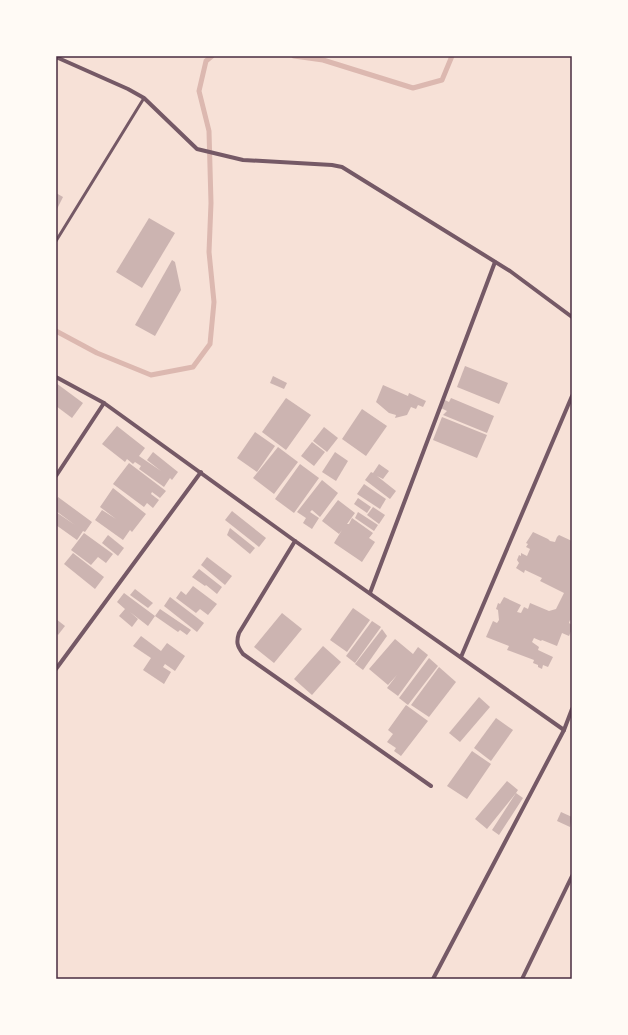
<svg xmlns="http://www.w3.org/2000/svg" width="628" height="1035" viewBox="0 0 628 1035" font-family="'Times New Roman',serif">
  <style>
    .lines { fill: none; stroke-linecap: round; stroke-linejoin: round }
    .stream { stroke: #dcb8b0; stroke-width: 5 }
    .building { fill: #ccb4b1 }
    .service { stroke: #755966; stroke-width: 3 }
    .minor { stroke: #755966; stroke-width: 4 }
    .neatline { fill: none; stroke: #4a2c40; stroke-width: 1.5 }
  </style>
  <rect width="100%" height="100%" fill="#f7e1d7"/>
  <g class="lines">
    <g class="stream">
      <path d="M294,56L323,60L413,88L442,80L452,56"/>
      <path d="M56,331L97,353L151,375L193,367L210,344L214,302L209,252L211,203L209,131L199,91L206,61L212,56"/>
    </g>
  </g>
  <g class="building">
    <path d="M56,193L63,197L56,211Z"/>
    <path d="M149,218L175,233L142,288L116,272Z"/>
    <path d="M172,260L175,262L181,290L155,336L135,325Z"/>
    <path d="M465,366L508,383L499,404L457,387Z"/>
    <path d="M273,376L287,383L284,389L270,383Z"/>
    <path d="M56,383L83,403L72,418L56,406Z"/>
    <path d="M383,385L408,396L409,393L426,401L423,407L418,405L416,409L411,407L407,415L395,418L396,415L389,413L376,402Z"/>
    <path d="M286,398L311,415L286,450L262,432Z"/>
    <path d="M451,398L494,416L487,433L443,415L447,411L441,408L443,399L449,402Z"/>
    <path d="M362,409L387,426L366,456L342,439Z"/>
    <path d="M442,417L487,435L477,458L433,440Z"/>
    <path d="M117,426L145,448L139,456L161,471L147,460L153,452L178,472L172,480L170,478L164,487L139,469L141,466L135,462L133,464L127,459L125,462L102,444Z"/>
    <path d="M324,427L338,438L327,452L313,441Z"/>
    <path d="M255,432L275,446L257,472L237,458Z"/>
    <path d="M312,442L325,452L314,466L301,456Z"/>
    <path d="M278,447L298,462L274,494L253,478Z"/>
    <path d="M335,452L348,461L336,481L322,472Z"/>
    <path d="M129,463L166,491L160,498L152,492L151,494L159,500L153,508L147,503L144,507L113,484Z"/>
    <path d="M300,464L319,478L294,513L275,499Z"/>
    <path d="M379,464L389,471L383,479L377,476L396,491L390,499L365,480L371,472L373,473Z"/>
    <path d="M322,480L338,493L320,517L312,510L310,512L319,518L312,529L303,523L306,518L297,512Z"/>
    <path d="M364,484L386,499L380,509L357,494Z"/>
    <path d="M113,488L146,514L132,532L130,530L123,540L95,520L102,510L116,519L100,507Z"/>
    <path d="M58,497L92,522L85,532L83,531L77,540L56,525V512L75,525L56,511V501Z"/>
    <path d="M358,498L371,507L367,513L354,504Z"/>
    <path d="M338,500L355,513L347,524H349L352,518L373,533L369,538L375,542L362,562L334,543L342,530L339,534L322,521Z"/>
    <path d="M373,507L385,515L379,524L367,515Z"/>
    <path d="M232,511L266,538L259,547L225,520Z"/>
    <path d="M358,512L378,525L374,531L355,518Z"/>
    <path d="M230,528L255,548L250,554L227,535Z"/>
    <path d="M533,532L548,539L550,541L555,542L557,537L559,535L572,541V621L570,620L569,623L572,625V629L569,636L562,633L557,646L542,640L541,641L534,638L532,642L539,647L538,650L553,657L548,667L543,665L542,669L538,667V665L533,663L534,660L507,650L509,646L486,637L493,621L497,623L499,620L498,610L496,609L498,603L500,604L504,597L521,605L517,612L521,613L524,607L528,609L530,603L549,611L556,609L564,593L540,581L542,578L525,570L524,573L516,568L519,563L517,560L519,555L521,556V553L527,556L530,549L526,547L528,544L526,543Z"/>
    <path d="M84,533L113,554L106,563L98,557L91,565L71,550Z"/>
    <path d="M108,535L124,548L118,556L102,543Z"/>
    <path d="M73,553L104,577L95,589L64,564Z"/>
    <path d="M207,557L232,576L225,585L201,565Z"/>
    <path d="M199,569L222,587L217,594L206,585L205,586L192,577Z"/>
    <path d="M193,586L217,604L208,615L200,609L196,613L176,598L181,591L186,595Z"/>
    <path d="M135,589L153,603L148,608L130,595Z"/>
    <path d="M124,593L155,616L148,626L130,612L138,619L132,627L119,616L125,609L117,602Z"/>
    <path d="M170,597L204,623L197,632L164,606Z"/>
    <path d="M353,608L370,620L347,652L330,640Z"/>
    <path d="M160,609L191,630L187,635L180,630L178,632L155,616Z"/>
    <path d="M282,613L302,629L274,663L254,647Z"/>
    <path d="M56,619L65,626L58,635L56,633Z"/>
    <path d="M372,621L381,627L355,663L346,656Z"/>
    <path d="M382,629L387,636L363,670L355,664Z"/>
    <path d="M141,636L161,651L167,643L185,656L175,671L165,664L163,667L171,672L164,684L143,670L151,658L133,646Z"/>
    <path d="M395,639L413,654L418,647L428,655L398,696L387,688L397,675L388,685L369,669Z"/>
    <path d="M323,646L341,662L312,695L294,679Z"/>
    <path d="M429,658L438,666L408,705L399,698Z"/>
    <path d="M439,667L456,682L429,717L411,705Z"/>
    <path d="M479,697L490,707L460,742L449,733Z"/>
    <path d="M406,705L428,721L401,756L394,751L396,748L387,742L393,734L388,730Z"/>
    <path d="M496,718L513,730L491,761L474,748Z"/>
    <path d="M472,751L491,764L467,799L447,786Z"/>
    <path d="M507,781L518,790L516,793L523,798L499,835L492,830L516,793L487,829L475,819Z"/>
    <path d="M561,812L572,817L570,827L557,821Z"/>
  </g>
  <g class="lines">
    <path class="service" d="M56,241L144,98"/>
    <g class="minor">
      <path d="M56,57L128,89L144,98L197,149L243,160L332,165L342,167L510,271L572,317"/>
      <path d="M56,377L104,403L295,541L564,730"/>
      <path d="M56,476L104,403"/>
      <path d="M295,541L239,633C236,642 237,646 243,654L431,786"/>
      <path d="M370,593L495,262"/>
      <path d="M461,657L572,396"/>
      <path d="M56,669L201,472"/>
      <path d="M433,979L564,730L572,709"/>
      <path d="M522,979L572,876"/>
    </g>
  </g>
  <rect width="628" height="1035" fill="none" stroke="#fffaf5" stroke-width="114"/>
  <rect x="57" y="57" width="514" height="921" class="neatline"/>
</svg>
